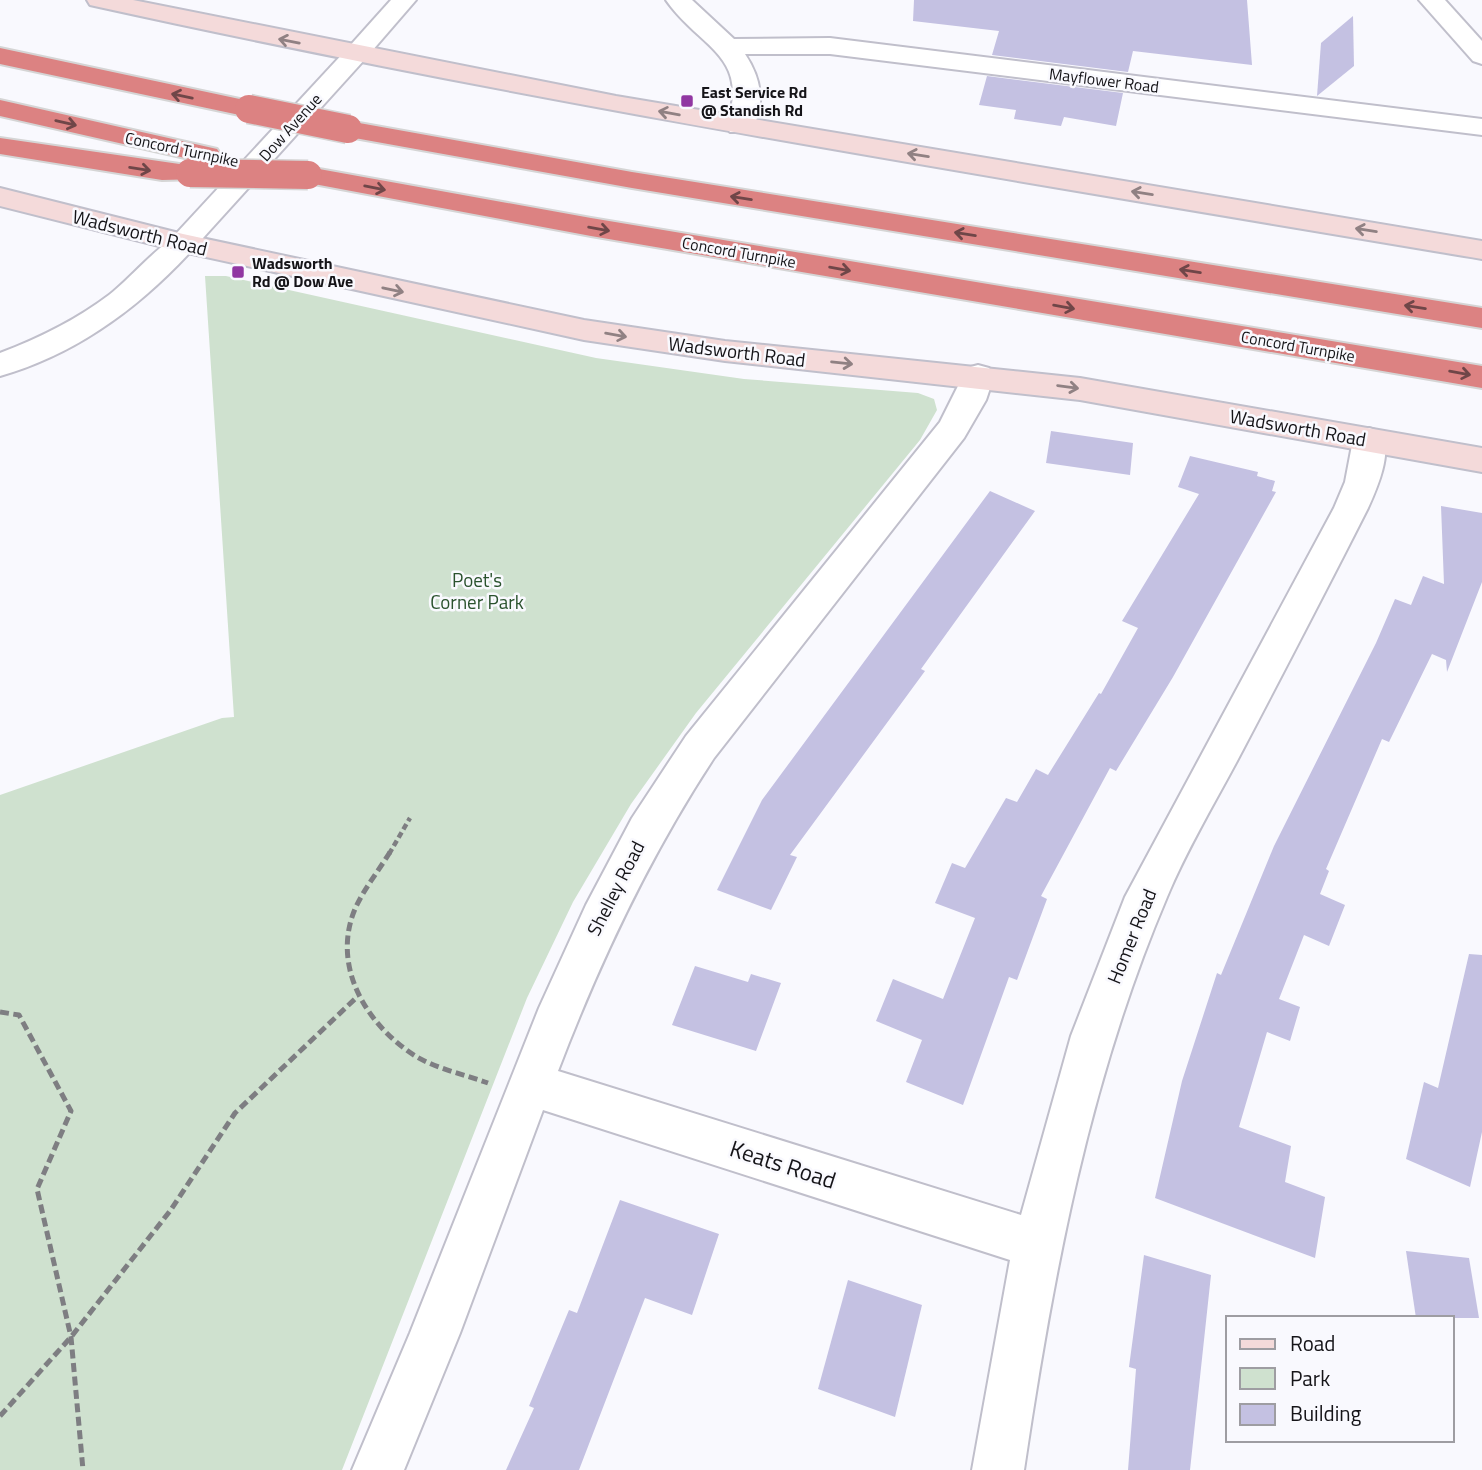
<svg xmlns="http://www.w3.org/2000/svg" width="1482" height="1470" font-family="'Titillium Web',sans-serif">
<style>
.green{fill:#cfe1cf}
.building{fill:#c4c1e2}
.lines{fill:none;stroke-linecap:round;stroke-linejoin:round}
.minor-casing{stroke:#c0bfcb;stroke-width:4}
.tertiary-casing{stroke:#c0bfcb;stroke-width:4}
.secondary-casing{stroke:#c0bfcb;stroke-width:4}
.motorway-casing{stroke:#d5d5d5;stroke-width:4}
.path-far1{stroke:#7e7e82;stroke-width:4.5;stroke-dasharray:6 3.5;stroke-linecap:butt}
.path{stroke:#7e7e82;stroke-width:5;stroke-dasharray:9 4.5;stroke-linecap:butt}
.minor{fill:#fff;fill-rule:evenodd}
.tertiary{fill:#fff;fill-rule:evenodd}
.secondary{fill:#f4dada;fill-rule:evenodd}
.motorway{fill:#dc8282;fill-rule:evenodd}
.motorway-bridge-casing{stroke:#d5d5d5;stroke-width:31;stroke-linecap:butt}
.motorway-bridge{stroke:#dc8282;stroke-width:28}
.oneway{stroke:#908183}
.oneway2{stroke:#6f4648}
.poi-dot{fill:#9137a2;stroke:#f9f9fe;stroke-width:2.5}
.labels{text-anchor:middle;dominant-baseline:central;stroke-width:5;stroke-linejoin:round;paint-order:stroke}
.far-street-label{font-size:16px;fill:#151418;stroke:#f9f9fe}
.far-poi-label{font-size:16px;font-weight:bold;fill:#151418;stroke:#f9f9fe;text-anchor:start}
.street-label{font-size:19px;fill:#151418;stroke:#f9f9fe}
.park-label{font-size:19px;fill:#2a522d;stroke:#f9f9fe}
.near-street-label{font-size:23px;fill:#151418;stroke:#f9f9fe}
</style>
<rect width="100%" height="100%" fill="#f9f9fe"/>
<polygon class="green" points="205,276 226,276 596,358 744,379 918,393 934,399 937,410 920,440 696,713 631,804 573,902 527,998 342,1470 0,1470 0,795 222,718 234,717"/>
<g class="building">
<polygon points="914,0 1247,0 1252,65 1133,51 1128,72 992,55 999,31 913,21"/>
<polygon points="1353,16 1354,66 1317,96 1321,43"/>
<polygon points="987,76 1123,93 1116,126 1064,117 1061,126 1014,119 1016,110 979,105"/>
<polygon points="1051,431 1133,443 1130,475 1046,463"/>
<polygon points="1190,456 1258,472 1257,476 1275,481 1272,491 1276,492 1173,677 1116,771 1110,768 1041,896 1047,899 1017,980 1009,977 963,1105 906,1082 922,1040 876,1021 893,979 943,999 975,918 935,903 952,863 965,868 1006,798 1017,802 1036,769 1048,775 1099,693 1101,694 1138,628 1122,621 1199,494 1178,487"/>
<polygon points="990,491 1035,511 921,669 925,671 790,855 797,857 771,910 717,890 762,800"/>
<polygon points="1441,506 1482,513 1482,582 1447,672 1446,660 1432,654 1389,742 1382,739 1326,869 1329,871 1320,894 1345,905 1329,946 1304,935 1279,999 1300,1007 1290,1041 1267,1032 1239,1127 1291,1146 1285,1182 1325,1197 1315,1258 1155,1198 1182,1081 1217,973 1221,975 1274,846 1376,643 1395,599 1411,605 1423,576 1444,584"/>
<polygon points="1469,954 1482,955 1482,1132 1470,1187 1406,1159 1424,1082 1438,1088"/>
<polygon points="695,966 748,982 751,974 781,983 756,1051 672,1025"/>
<polygon points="620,1200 719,1234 692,1315 645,1298 579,1470 506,1470 534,1408 529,1406 569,1310 577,1313"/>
<polygon points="1406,1251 1469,1258 1479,1318 1416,1318"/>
<polygon points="1144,1255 1211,1275 1190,1470 1128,1470 1136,1369 1129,1367"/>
<polygon points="848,1280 922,1305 895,1417 818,1389"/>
</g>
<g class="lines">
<g class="minor-casing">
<g id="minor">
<polygon points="391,0 416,0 365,59 347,59 343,54 347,49"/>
<path d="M666 0H692L734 39 830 38 1482 119V135L830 54H745C761 78 767 106 750 132H730L726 126C752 55 699 48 666 0Z"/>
<polygon points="1419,0 1445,0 1482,41 1482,64 1473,61"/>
<path d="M183 234 193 237 198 243 193 249C140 307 77 354 0 376V353C39 338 76 320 109 295 129 280 163 239 183 234Z"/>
<path d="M978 365 989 368 994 376 986 400 964 438 714 758C649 857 600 961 558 1071L1021 1215 1071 1036 1125 897 1334 508 1345 482 1353 440 1357 432 1369 428 1381 432C1393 452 1377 488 1368 508 1325 593 1281 677 1237 761 1213 806 1186 851 1167 897 1089 1080 1053 1275 1024 1470H972L1010 1260 543 1110 460 1333 404 1470H352L410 1333 539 1008 586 905 632 818 686 736 940 422 967 368Z"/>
</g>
</g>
<g class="tertiary-casing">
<polygon id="tertiary" points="356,46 365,49 369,54 365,59 193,249 183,252 173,249 168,243 173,237 347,49"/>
</g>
<g class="secondary-casing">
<g id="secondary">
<path d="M87 0H133L616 96 1482 241V259C1020 181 557 108 99 7L90 5Z"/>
<polygon points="0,188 183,234 584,320 725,341 1080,378 1482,448 1482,472 1080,400 725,361 584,340 183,252 0,206"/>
</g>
</g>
<g class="motorway-casing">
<g id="motorway">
<polygon points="0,48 249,101 258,103 262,109 258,115 249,117 0,64"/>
<polygon points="0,100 217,149 221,155 217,161 207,163 0,116"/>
<polygon points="348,121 632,172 1482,308 1482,328 632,188 338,135 334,129 338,123"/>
<polygon points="0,138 200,167 204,173 200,179 162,180 0,154"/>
<polygon points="308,167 591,218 1482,366 1482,388 591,236 298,181 294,175 298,169"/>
</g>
</g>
<polyline class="path-far1" points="389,854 410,818"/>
<g class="path">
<path d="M390 852C378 872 359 895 352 917 334 973 370 1028 417 1057 438 1069 466 1075 488 1083"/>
<polyline points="0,1012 19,1015 71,1111 37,1189 71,1337 83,1470"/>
<polyline points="0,1416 71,1337 170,1211 235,1113 357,997"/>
</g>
<use href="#minor" class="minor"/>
<use href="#tertiary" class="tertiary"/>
<use href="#secondary" class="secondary"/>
<use href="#motorway" class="motorway"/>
<g class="motorway-bridge-casing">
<g id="motorway-bridge">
<polyline points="249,109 348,129"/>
<polyline points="190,173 308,175"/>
</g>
</g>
<use href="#motorway-bridge" class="motorway-bridge"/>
</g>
<defs><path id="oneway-shaft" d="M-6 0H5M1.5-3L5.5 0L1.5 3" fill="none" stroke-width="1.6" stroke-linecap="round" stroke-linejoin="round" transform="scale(1.75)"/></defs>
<g class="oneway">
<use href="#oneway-shaft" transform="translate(289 41) rotate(-169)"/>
<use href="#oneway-shaft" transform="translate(669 113) rotate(-170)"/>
<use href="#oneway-shaft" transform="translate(918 155) rotate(-171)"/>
<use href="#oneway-shaft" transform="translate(1142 193) rotate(-171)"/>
<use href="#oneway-shaft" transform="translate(1366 230) rotate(-171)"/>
<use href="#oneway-shaft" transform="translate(393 290) rotate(12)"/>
<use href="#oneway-shaft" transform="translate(616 335) rotate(10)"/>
<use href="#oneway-shaft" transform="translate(842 363) rotate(6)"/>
<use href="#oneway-shaft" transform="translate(1068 387) rotate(8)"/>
</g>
<g class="oneway2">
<use href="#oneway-shaft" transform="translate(182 96) rotate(-168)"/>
<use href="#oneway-shaft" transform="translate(66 123) rotate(13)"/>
<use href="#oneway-shaft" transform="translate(140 169) rotate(9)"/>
<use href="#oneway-shaft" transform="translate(375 188) rotate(11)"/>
<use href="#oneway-shaft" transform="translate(741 198) rotate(-171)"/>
<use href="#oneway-shaft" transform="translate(599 229) rotate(10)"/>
<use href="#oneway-shaft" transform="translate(965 234) rotate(-171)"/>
<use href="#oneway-shaft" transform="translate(840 269) rotate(10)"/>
<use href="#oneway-shaft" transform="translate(1190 271) rotate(-171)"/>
<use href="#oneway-shaft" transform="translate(1064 307) rotate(10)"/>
<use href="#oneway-shaft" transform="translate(1415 307) rotate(-171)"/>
<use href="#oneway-shaft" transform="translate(1460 373) rotate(10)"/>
</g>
<g class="poi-dot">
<rect x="680" y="94" width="14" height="14" rx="3.5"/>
<rect x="231" y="265" width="14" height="14" rx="3.5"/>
</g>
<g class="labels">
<g class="far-street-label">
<text transform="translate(1104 80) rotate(7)">Mayflower Road</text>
<text transform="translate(290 127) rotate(-48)">Dow Avenue</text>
<text transform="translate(182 149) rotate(12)">Concord Turnpike</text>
<text transform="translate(739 252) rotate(10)">Concord Turnpike</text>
<text transform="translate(1298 346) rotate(10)">Concord Turnpike</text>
</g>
<g class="far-poi-label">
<text x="701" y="92">East Service Rd<tspan x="701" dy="18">@ Standish Rd</tspan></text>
<text x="252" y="263">Wadsworth<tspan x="252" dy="18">Rd @ Dow Ave</tspan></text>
</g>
<g class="street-label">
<text transform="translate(140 232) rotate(14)">Wadsworth Road</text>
<text transform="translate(737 351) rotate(7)">Wadsworth Road</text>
<text transform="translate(1298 427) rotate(10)">Wadsworth Road</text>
<text transform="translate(615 888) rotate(-63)">Shelley Road</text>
<text transform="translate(1131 936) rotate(-68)">Homer Road</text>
</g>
<g class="park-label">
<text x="477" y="579">Poet's<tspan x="477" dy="22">Corner Park</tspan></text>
</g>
<g class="near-street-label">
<text transform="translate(783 1164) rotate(18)">Keats Road</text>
</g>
</g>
<rect x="1226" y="1316" width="228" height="126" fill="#f9f9fe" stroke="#9e9da2" stroke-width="2"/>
<rect x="1240" y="1339" width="35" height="10" fill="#f4dada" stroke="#9e9da2" stroke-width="2"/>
<text x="1290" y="1351" font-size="21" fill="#151418">Road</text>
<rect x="1240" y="1368" width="35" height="21" fill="#cfe1cf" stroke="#9e9da2" stroke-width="2"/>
<text x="1290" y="1386" font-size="21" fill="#151418">Park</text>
<rect x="1240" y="1404" width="35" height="21" fill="#c4c1e2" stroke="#9e9da2" stroke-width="2"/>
<text x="1290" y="1421" font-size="21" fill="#151418">Building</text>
</svg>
